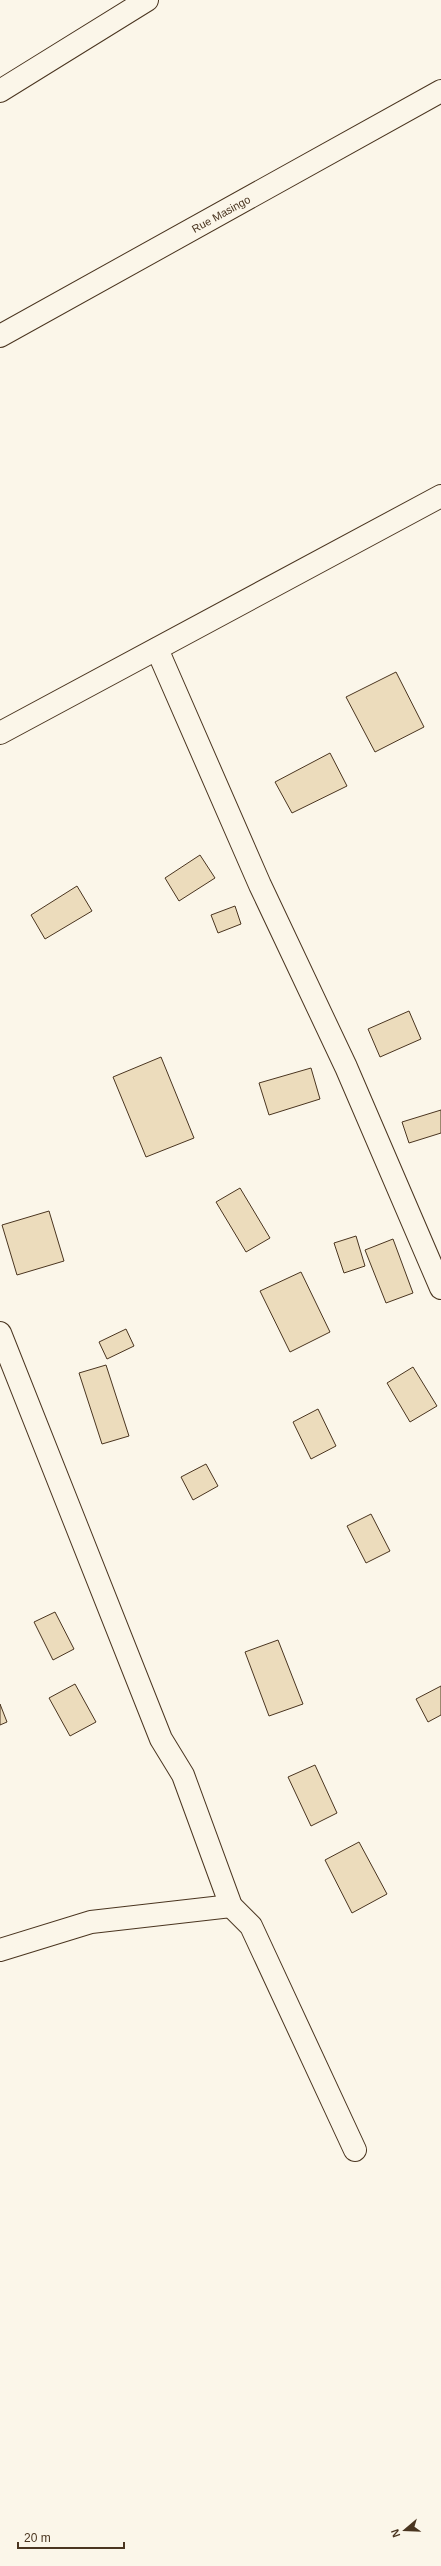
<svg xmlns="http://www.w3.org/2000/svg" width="441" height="2566" font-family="Helvetica,sans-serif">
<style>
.building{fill:#ecdcbc;stroke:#4a3520}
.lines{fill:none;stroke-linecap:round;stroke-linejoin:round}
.minor-casing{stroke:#4a3520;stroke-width:24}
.secondary-casing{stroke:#4a3520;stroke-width:24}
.minor{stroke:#fbf6e9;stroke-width:22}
.secondary{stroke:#fbf6e9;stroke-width:22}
.labels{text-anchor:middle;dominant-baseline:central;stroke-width:3;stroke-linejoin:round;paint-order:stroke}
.street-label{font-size:11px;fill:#4a3520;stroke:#fbf6e9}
</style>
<rect width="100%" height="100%" fill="#fbf6e9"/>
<g class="building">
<polygon points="396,672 424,727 375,752 346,697"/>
<polygon points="330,753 347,786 292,813 275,782"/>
<polygon points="200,855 215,878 179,901 165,878"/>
<polygon points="77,886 92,911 45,939 31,915"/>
<polygon points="235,906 241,924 218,933 211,915"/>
<polygon points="409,1011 421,1039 380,1057 368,1029"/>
<polygon points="161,1057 194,1138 146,1157 113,1077"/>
<polygon points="311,1068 320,1099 269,1115 259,1083"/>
<polygon points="441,1110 441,1133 409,1143 402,1122"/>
<polygon points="240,1188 270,1238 246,1252 216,1202"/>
<polygon points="49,1211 64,1261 17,1275 2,1225"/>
<polygon points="356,1236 365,1266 344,1273 334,1243"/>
<polygon points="393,1239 413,1293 386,1303 365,1250"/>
<polygon points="301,1272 330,1332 290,1352 260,1291"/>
<polygon points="126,1329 134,1346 107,1359 99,1342"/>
<polygon points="106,1365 129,1436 102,1444 79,1373"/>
<polygon points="413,1367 437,1406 410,1422 387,1383"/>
<polygon points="318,1409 336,1446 311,1459 293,1422"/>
<polygon points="206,1464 218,1486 193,1500 181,1477"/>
<polygon points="371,1514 390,1551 366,1563 347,1526"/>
<polygon points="55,1612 74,1649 53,1660 34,1622"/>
<polygon points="278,1640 303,1704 269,1716 245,1652"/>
<polygon points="75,1684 96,1722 70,1736 49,1698"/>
<polygon points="441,1686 441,1715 428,1722 416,1699"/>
<polygon points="0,1704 7,1722 0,1725"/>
<polygon points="315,1765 337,1813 311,1826 288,1777"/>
<polygon points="359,1842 387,1894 352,1913 325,1860"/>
</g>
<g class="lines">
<g class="minor-casing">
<g id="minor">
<polyline points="0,91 147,0"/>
<polyline points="0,336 441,91"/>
<polyline points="157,649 260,885 346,1067 441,1288"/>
<polyline points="0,1333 161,1739 183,1775 231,1906 251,1926 355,2150"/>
<polyline points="0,1950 91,1922 231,1906"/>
</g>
</g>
<g class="secondary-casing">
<polyline id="secondary" points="0,733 441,496"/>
</g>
<use href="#minor" class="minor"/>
<use href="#secondary" class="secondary"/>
</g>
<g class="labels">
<g class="street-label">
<text transform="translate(221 214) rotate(-29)">Rue Masingo</text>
</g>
</g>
<g transform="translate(405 2530) rotate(251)" stroke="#fbf6e9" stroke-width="3" paint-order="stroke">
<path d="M0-3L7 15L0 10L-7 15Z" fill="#4a3520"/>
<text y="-6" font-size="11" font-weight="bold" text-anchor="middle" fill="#4a3520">N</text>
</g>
<path d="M18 2542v6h106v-6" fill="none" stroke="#4a3520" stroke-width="2"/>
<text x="24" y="2542" font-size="12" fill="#4a3520" stroke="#fbf6e9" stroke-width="3" paint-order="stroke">20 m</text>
</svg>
